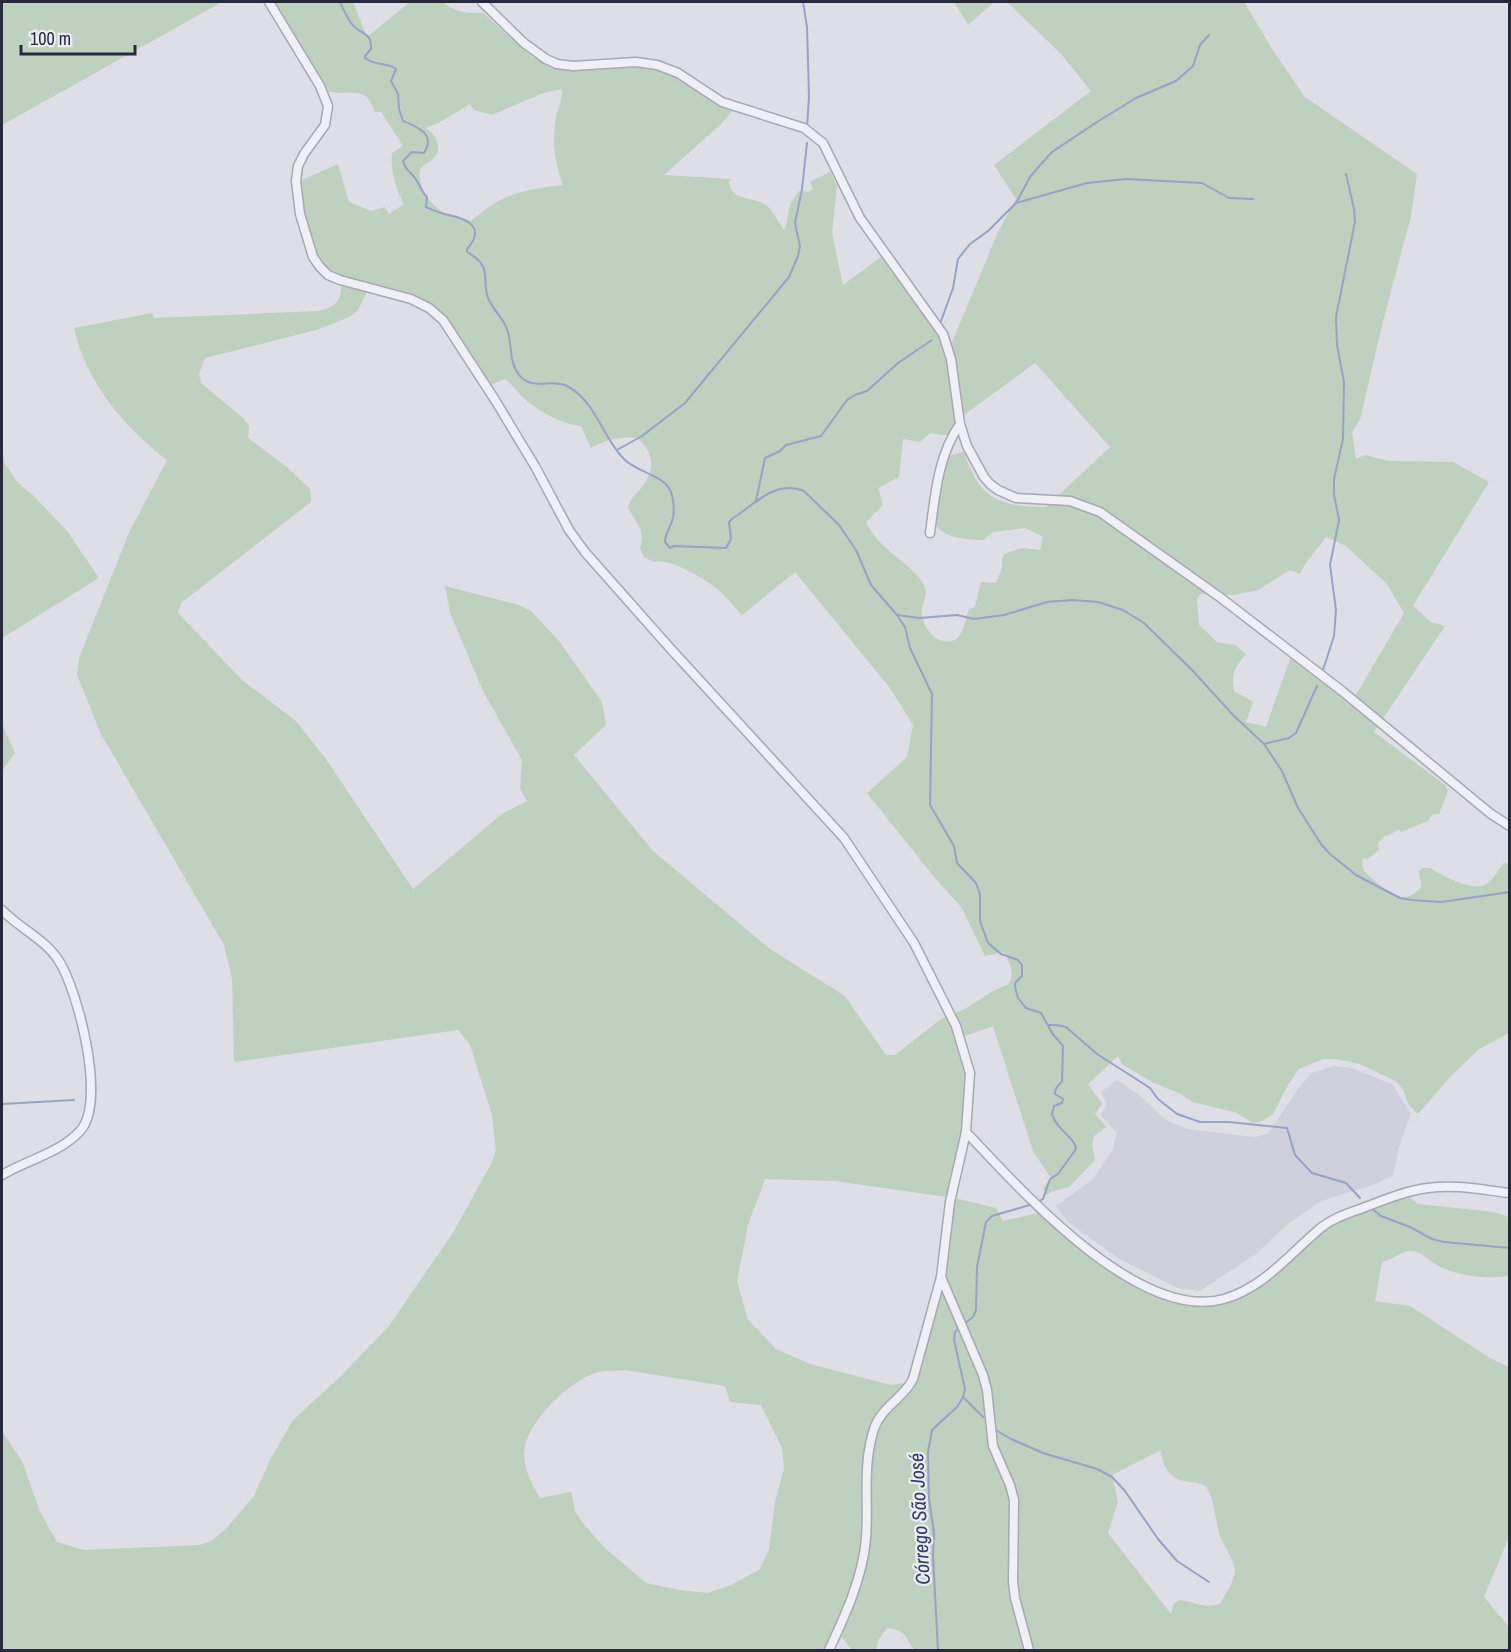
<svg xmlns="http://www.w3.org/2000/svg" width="1511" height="1652" font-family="'Archivo Narrow',sans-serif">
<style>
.built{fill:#cfd0db}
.green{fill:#bed0be;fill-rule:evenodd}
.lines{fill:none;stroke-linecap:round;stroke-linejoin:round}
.stream{stroke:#98a2c6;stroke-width:2}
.minor-casing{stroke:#a6a8b3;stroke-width:11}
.minor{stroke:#eff0f5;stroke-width:8}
.labels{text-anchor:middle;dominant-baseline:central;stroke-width:4.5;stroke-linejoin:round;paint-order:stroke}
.water-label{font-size:20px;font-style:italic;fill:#323c6f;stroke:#ecedf4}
</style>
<rect width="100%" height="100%" fill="#dddee6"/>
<polygon class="built" points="1333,1066 1351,1068 1392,1084 1411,1114 1399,1147 1393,1175 1376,1184 1321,1201 1289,1223 1256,1254 1200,1291 1177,1288 1121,1260 1069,1223 1056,1206 1093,1179 1112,1151 1117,1133 1102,1117 1101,1113 1107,1105 1101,1092 1117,1080 1143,1098 1166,1120 1187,1129 1254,1137 1268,1134 1300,1086 1312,1073"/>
<g class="green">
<polygon points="2,2 222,2 2,125"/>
<path d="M271 2H353L367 37 410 2H443C456 13 466 13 483 13L531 56 558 68 655 61 733 110 720 125 664 175 731 179 729 182C732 203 756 196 767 206 774 212 779 223 784 230 788 223 787 217 789 209 790 203 795 196 799 191L808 192 813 189 810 182C817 177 824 177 830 171L837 186 832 233 843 285 881 257 931 325 948 352 998 232 1016 199 994 165 1091 91 1061 54 1007 2H1244L1276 55 1305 97 1417 174 1411 216 1382 325 1360 420 1352 433 1356 459 1365 455 1389 461 1453 462 1489 482 1413 606 1431 622 1445 626 1374 732 1445 785 1448 791 1439 814H1433L1428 821 1401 832 1399 829 1388 836 1386 835 1378 843 1379 850 1368 859 1363 858C1360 870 1367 874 1375 881 1387 891 1400 905 1416 892 1419 890 1421 889 1421 885 1421 881 1419 875 1419 871L1423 868H1430C1442 875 1476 895 1489 882 1495 877 1499 869 1504 863L1509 864V1033L1479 1049 1450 1077 1418 1114 1408 1104 1404 1091 1397 1082 1360 1064 1336 1059H1323L1299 1069 1288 1085 1273 1114 1262 1121 1253 1123 1235 1112 1192 1102 1181 1094 1152 1082 1122 1064 1118 1056 1088 1084 1102 1104 1095 1114 1106 1127 1094 1136 1092 1145 1095 1160 1069 1187 1051 1192 1046 1195 1043 1188 1051 1178 1033 1151 993 1026 956 1039C959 1051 964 1063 966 1076 971 1114 954 1159 947 1197L835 1181 765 1179 748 1225 737 1281 748 1320 776 1349 810 1364 891 1385 917 1381 928 1337 954 1198 996 1208 1003 1221 1047 1211 1060 1229 1144 1285 1195 1301 1228 1297 1256 1281 1328 1220 1361 1203 1401 1188H1403V1192L1418 1204 1494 1212 1509 1217V1276C1487 1279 1462 1277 1441 1267 1431 1263 1420 1249 1408 1251 1399 1253 1391 1260 1382 1262L1375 1301 1410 1306 1490 1358 1509 1367V1537L1484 1597 1509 1627V1650H914C905 1636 906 1630 887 1628L879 1639 876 1650H852L840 1635 825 1650H2V1431L23 1463 40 1512 57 1542 84 1550 199 1545 211 1541 225 1530 254 1496 270 1460 293 1420 338 1379 389 1326 454 1231 491 1164 496 1151 492 1115 470 1045 458 1030 235 1062 234 1060 232 979 224 945 101 734 77 675 79 658 129 533 167 460C124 427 86 382 74 328L152 313 154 318 318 311C339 307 342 298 341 278 306 262 305 222 300 189L302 180 338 164 349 202 371 211 385 207 389 214 404 204C396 190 390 170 392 153L403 146 381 112H375C367 90 359 93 340 93 334 93 331 91 325 93ZM562 89C563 101 558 106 556 117 552 144 554 159 563 185 522 190 503 193 471 221 462 218 452 218 444 213 429 204 417 186 420 169 424 164 428 163 433 159 444 149 436 134 426 128L440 122 470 104 474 110 492 115 543 93ZM370 286 420 300 445 319 488 386 505 379C514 385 517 393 525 399 538 411 564 425 581 426L591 448C607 439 620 436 638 438 654 454 656 470 641 488 636 495 629 499 628 508 636 523 646 529 640 548L644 557 654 562C670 557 710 582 722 593 729 600 735 608 742 615L795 572 890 688 913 725 907 757 867 793 935 878 962 908 985 956 1004 952C1010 964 1015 971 1009 984L993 991 965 1009 941 1019 895 1055H886L845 996 770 949 653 851 574 755 606 725 602 702 559 641 531 611 519 605 445 586 450 613 483 691 522 760 520 789 527 801 503 813 413 889 326 759 296 721 242 680 178 613 181 603 311 502 310 489 288 468 248 438 249 426 244 419 201 383 199 374 205 358 316 330 335 323 351 316 358 310ZM1035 363 1110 447 1046 507C998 507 979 498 964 452L948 456C935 507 912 539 984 540L993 532 1025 528 1043 537 1040 550 1021 548 1004 554 1002 560V568L996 583 981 582 975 607 969 609C964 622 964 645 944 641 932 639 923 626 922 614 920 601 933 595 920 579 902 557 879 549 866 522L883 505 878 488 899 477 903 439 920 442 930 433 941 435H953L957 420ZM1326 537 1346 546 1386 583 1404 613 1350 705 1291 656 1266 727 1246 722 1253 702 1234 691C1231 674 1235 666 1246 654L1235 645 1217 642 1199 625 1197 599 1200 594 1234 595 1258 590 1290 570 1300 574C1306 560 1317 550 1326 537ZM625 1370 725 1386 730 1402 761 1405 782 1448 784 1469 775 1502 769 1550 759 1570 731 1585 708 1593 679 1590 646 1583 605 1548 582 1522 575 1511 571 1492 540 1498C531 1483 521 1463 525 1446 531 1418 571 1380 598 1372 606 1370 617 1371 625 1370ZM1161 1450C1162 1464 1169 1478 1184 1481 1192 1483 1199 1481 1206 1487 1214 1496 1216 1523 1220 1536 1224 1545 1235 1562 1235 1570 1235 1581 1225 1594 1220 1604 1204 1609 1195 1602 1180 1600L1174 1603 1171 1614 1108 1533 1118 1502 1112 1475Z"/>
<polygon points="954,2 994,2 968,25"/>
<polygon points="2,449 5,464 18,483 34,496 67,531 99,578 2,638"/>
<polygon points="2,724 15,753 2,771"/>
</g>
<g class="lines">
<g class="stream">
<path d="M340 2C342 7 348 18 351 23 359 35 372 30 371 49L365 56V58C375 66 387 62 396 69L391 81 398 94 399 109 403 121C418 127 436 134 424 153L412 152 403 161C405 170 410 171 415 178 420 185 421 191 427 197L426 207C433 210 442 214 449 215 468 219 486 228 467 249V252C494 267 481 278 488 298 493 310 503 318 507 329 513 346 508 362 520 376 534 391 551 378 567 386 597 402 602 438 625 460 637 472 663 475 670 490 674 498 675 513 672 521 670 528 665 534 665 542L670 548 674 546 726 548 731 539 729 522 732 519C754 505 775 479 804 491L839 525 856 550 871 585 897 615 905 627 910 648 932 694 930 805 954 846 957 863 976 883 980 894V921L988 943 1001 954 1018 960 1022 965V976L1015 983V987L1018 998 1026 1008 1041 1013 1052 1033 1063 1046 1062 1081C1059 1086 1054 1087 1055 1094L1063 1099 1062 1103 1054 1106 1052 1114C1056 1130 1075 1137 1076 1149L1058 1174 1050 1179 1043 1199 1038 1202"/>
<polyline points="803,2 807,27 809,97 807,127"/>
<polyline points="1016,203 1087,183 1126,179 1202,183 1229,198 1253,199"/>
<polyline points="940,324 953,288 958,259 970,244 988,231 1016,203 1030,177 1042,163 1052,152 1097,122 1136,98 1176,81 1193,66 1200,45 1209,35"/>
<polyline points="617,450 642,436 685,403 789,277 798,256 800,246 795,223 802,189 807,143"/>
<polyline points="756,501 765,458 780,451 786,445 821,436 847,400 855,395 867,391 898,363 932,340"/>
<polyline points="897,615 919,618 957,615 974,619 1004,615 1047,602 1072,600 1098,602 1123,610 1144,623 1193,671 1233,715 1264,744 1282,771 1298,808 1321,844 1330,854 1356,875 1400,898 1412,900 1441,902 1510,892"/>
<polyline points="1322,673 1334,636 1336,610 1330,565 1339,520 1334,495 1334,479 1343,439 1344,382 1337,345 1336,317 1355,222 1354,209 1346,174"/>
<polyline points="1264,744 1289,738 1296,733 1317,686"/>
<polyline points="1048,1025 1057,1025 1066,1027 1097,1054 1150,1088 1158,1099 1177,1114 1200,1122 1229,1122 1287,1128 1295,1155 1312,1173 1346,1183 1360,1198"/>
<polyline points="2,1104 74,1100"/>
<polyline points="1371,1208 1381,1216 1410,1227 1432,1239 1444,1242 1510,1248"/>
<polyline points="964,1324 973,1317 976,1310 977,1267 986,1222 992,1216 1033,1204"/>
<polyline points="963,1397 983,1417"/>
<polyline points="994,1429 1011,1439 1043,1453 1097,1469 1112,1477 1125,1491 1158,1539 1177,1561 1209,1582"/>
<polyline points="938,1650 933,1556 934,1533 929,1499 928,1452 932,1430 957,1407 963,1397 965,1389 954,1340 955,1332 959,1327"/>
</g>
<g class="minor-casing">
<g id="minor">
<path d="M269 2 320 86 328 106 325 125 304 154 298 166 296 181 300 214 313 257 320 267 328 275 340 280 411 299 429 308 443 320 495 400 536 468 569 530 585 552 669 647 844 838 914 943 956 1026 970 1073 966 1132 950 1202 941 1277 913 1379C904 1398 881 1407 874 1429 862 1466 869 1501 866 1538 863 1577 845 1616 829 1650"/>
<polyline points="482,2 524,43 546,59 557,64 573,66 636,62 657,65 678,73 722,102 804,128 823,143 860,218 943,334 951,359 960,424 967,446 984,477 990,484 998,490 1016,498 1070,501 1100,512 1221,598 1342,691 1491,814 1510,826"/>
<path d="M930 533C935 496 938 455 960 424"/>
<path d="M2 910C19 928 45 939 59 961 78 991 107 1102 80 1131 60 1153 27 1160 2 1175"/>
<path d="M966 1132C1019 1188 1138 1323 1224 1299 1262 1288 1286 1258 1315 1233 1328 1220 1345 1214 1363 1208 1384 1200 1405 1191 1428 1188 1455 1184 1483 1190 1510 1193"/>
<polyline points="941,1277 983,1375 987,1390 993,1446 1010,1485 1014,1500 1013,1582 1015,1598 1029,1650"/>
</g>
</g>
<use href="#minor" class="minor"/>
</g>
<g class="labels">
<g class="water-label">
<text transform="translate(919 1519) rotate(-93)">Córrego São José</text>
</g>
</g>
<rect width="1511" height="1652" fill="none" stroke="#27293c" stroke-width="6"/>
<path d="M21 45v9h114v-9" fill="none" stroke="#27293c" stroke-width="3"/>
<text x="30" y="45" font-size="18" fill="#27293c" stroke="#ecedf4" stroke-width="4.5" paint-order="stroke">100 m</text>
</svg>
